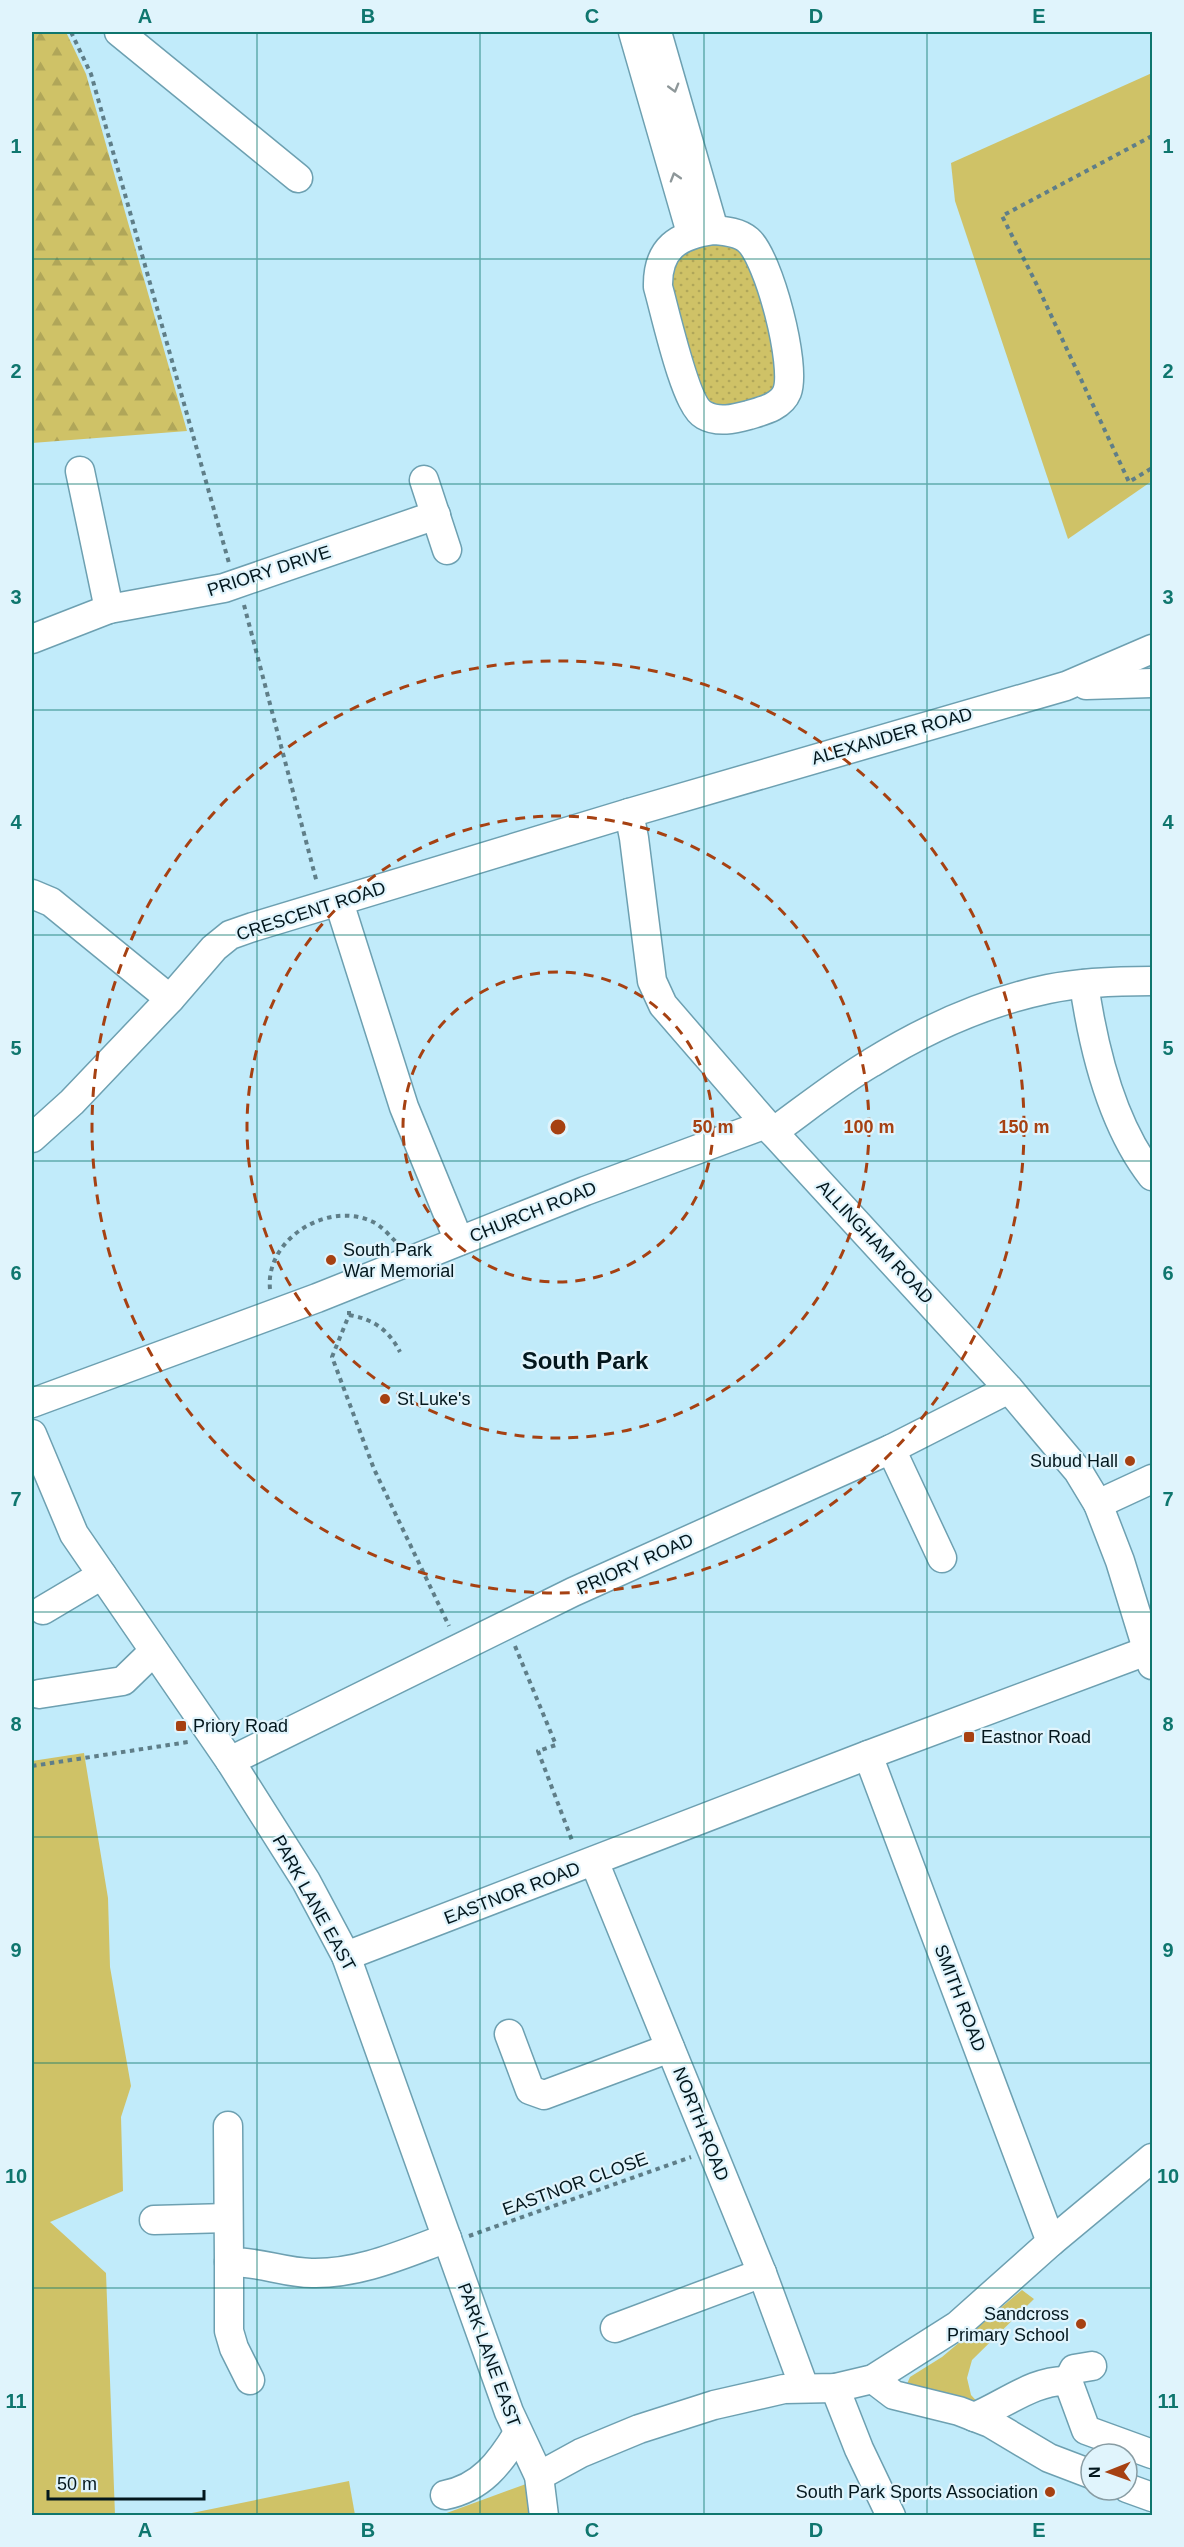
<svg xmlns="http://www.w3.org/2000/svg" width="1184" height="2547" font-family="Arial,sans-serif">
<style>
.green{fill:#cfc267}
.forest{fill:url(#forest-firs)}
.park{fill:url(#park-dots)}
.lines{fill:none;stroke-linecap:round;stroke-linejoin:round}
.minor-casing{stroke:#6da0b1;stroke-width:31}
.path{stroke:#5f7e88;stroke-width:4;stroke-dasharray:4.5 4.5;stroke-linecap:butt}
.minor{stroke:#fff;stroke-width:28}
.oneway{stroke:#8e9799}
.grid{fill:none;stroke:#0f766e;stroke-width:1.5;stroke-opacity:0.55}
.ring{fill:none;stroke:#a64112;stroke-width:3;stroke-dasharray:10 8}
.poi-dot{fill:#a64112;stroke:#e0f4fc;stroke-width:2}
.labels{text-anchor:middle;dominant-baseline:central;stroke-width:4.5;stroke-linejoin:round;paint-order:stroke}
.street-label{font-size:18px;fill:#03171d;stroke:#e0f4fc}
.poi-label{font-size:18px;fill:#03171d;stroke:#e0f4fc;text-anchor:start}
.district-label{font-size:24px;font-weight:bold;fill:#03171d;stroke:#e0f4fc}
.centre{fill:#a64112;stroke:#e0f4fc;stroke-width:3}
.ring-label{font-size:18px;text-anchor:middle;font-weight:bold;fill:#a64112;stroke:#e0f4fc;stroke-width:4.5;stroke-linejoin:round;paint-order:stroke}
.neatline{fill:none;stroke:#0f766e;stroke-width:2}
.grid-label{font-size:20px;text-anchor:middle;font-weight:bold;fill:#0f766e}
</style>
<defs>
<pattern id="forest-firs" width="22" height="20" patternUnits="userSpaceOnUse" patternTransform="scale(1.5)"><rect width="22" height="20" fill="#cfc267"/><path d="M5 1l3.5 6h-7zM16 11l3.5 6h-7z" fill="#b0a659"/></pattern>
<pattern id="park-dots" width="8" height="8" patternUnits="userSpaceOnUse" patternTransform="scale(1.5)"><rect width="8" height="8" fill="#cfc267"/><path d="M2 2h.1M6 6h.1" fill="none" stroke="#b0a659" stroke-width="1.8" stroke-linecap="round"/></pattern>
</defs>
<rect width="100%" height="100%" fill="#c1ebfa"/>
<g class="green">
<polygon points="1152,73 1152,481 1068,539 955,201 951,163"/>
<polygon points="84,1753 108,1898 110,1967 131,2086 121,2117 123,2191 50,2222 106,2273 115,2515 32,2515 32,1761"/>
<polygon points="1022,2290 1034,2299 972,2360 967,2378 971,2395 983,2408 907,2384 910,2377 942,2357"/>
<polygon points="349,2481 355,2515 182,2515"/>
<polygon points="526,2484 531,2516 391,2516 444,2514"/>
</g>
<polygon class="forest" points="32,32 66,32 86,74 187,431 32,443"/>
<polygon class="park" points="705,239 744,249 771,315 777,384 769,396 728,412 702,399 668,276 670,265"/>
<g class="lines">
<g class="minor-casing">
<g id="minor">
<polyline points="119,32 298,178"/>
<polyline points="633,32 691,233"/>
<polyline points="657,32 714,230"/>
<path d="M714 230C725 231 739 232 748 240 769 258 797 366 787 392 781 407 762 411 749 415 734 419 718 423 704 415 685 405 665 311 658 287 657 248 678 235 714 230Z"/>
<polyline points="80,471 109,609"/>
<polyline points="424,480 447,550"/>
<polyline points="32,639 109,609 224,588 436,515"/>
<polyline points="1086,685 1152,683"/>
<polyline points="629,813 634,838 652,981 663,1005 773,1132 1009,1389 1078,1471 1098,1504 1120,1561 1152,1665"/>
<polyline points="32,894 51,902 170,999"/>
<polyline points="339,902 404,1107 459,1241"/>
<path d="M1084 984C1093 1046 1112 1125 1152 1176"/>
<path d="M773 1132C805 1109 837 1083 871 1063 924 1030 986 1002 1048 989 1082 982 1117 981 1152 981"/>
<polyline points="32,1138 72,1102 170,999 214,948 230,935 253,927 629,813 1066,686 1152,649"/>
<polyline points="32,1403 317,1298 585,1191 766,1124"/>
<polyline points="32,1434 74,1534 230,1761 306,1881 346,1956 509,2412 539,2476 544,2516"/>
<polyline points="891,1449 942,1558"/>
<polyline points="1098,1504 1152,1479"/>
<polyline points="43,1610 102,1575"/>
<polyline points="39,1694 123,1681 154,1651"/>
<polyline points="868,1755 1051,2242"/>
<polyline points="230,1761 573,1592 891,1449 1009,1389"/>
<polyline points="594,1861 762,2273 804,2387"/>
<polyline points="346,1956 868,1755 1152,1649"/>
<polyline points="509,2034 530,2090 544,2095 670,2048"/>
<path d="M228 2126 229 2262C258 2261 284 2273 312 2273 360 2274 403 2254 447 2238"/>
<polyline points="154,2220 228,2218"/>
<polyline points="229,2262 229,2331 234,2348 250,2380"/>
<polyline points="615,2328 762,2273"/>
<polyline points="873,2379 894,2395 959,2411 990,2423 1049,2458 1091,2474"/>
<polyline points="1068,2381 1074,2369 1092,2366"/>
<polyline points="835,2388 859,2449 891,2516"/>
<path d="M974 2417C1004 2405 1035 2379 1068 2381L1086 2430 1152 2454"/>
<polyline points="539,2476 581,2453 639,2429 714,2405 784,2389 835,2388 873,2379 958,2325 1051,2242 1152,2158"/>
<polyline points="1127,2488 1152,2497"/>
<path d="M445 2495C481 2488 500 2463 518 2433"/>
</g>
</g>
<g class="path">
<polyline points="71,32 91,74 229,563"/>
<polyline points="1152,136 1002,216 1035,281 1129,482 1152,468"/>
<polyline points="244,605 317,883"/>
<path d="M270 1289C265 1240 326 1201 371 1221 381 1225 389 1235 396 1242"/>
<polyline points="349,1311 349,1315 332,1357 374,1469 449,1626"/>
<path d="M349 1315C373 1319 389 1330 400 1352"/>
<polyline points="515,1646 556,1745 538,1751 573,1843"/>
<polyline points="32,1766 188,1742"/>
<polyline points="469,2236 691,2157"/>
</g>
<use href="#minor" class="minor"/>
</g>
<defs><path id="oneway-chevron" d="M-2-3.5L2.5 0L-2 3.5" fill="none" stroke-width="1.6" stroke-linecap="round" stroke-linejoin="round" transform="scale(1.5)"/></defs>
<g class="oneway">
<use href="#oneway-chevron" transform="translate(674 88) rotate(74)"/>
<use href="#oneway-chevron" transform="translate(675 177) rotate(-107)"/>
</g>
<path class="grid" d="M257 32V2516M480 32V2516M704 32V2516M927 32V2516M32 259H1152M32 484H1152M32 710H1152M32 935H1152M32 1161H1152M32 1386H1152M32 1612H1152M32 1837H1152M32 2063H1152M32 2288H1152"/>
<g class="ring">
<circle cx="558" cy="1127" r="155"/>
<circle cx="558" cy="1127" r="311"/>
<circle cx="558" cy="1127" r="466"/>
</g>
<g class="poi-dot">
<circle cx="331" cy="1260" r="6"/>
<circle cx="385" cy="1399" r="6"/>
<circle cx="1130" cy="1461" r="6"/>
<rect x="175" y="1720" width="12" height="12" rx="3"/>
<rect x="963" y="1731" width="12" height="12" rx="3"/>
<circle cx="1081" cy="2324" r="6"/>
<circle cx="1050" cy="2492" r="6"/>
</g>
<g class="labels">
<g class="street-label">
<text transform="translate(269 571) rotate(-18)">PRIORY DRIVE</text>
<text transform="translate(892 736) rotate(-16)">ALEXANDER ROAD</text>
<text transform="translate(311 911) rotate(-18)">CRESCENT ROAD</text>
<text transform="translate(533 1212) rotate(-22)">CHURCH ROAD</text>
<text transform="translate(875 1242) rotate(47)">ALLINGHAM ROAD</text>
<text transform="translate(635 1564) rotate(-24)">PRIORY ROAD</text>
<text transform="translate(512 1893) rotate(-21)">EASTNOR ROAD</text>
<text transform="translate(314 1903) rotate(61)">PARK LANE EAST</text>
<text transform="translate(960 1998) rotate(69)">SMITH ROAD</text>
<text transform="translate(701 2124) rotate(68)">NORTH ROAD</text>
<text transform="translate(575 2184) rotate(-20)">EASTNOR CLOSE</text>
<text transform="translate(489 2355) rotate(70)">PARK LANE EAST</text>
</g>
<g class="poi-label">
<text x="343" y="1250">South Park<tspan x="343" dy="21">War Memorial</tspan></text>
<text x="397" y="1399">St Luke's</text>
<text x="1118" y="1461" text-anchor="end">Subud Hall</text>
<text x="193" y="1726">Priory Road</text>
<text x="981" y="1737">Eastnor Road</text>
<text x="1069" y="2314" text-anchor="end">Sandcross<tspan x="1069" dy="21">Primary School</tspan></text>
<text x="1038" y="2492" text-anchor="end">South Park Sports Association</text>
</g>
<g class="district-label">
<text x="585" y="1360">South Park</text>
</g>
</g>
<circle cx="558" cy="1127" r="9" class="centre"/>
<g class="ring-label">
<text x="713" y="1133">50 m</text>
<text x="869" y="1133">100 m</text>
<text x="1024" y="1133">150 m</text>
</g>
<rect width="1184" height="2547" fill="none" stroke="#e0f4fc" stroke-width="66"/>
<g transform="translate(1109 2472) rotate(269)"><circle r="28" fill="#e0f4fc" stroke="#889ca3" stroke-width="1.5"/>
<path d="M0-4.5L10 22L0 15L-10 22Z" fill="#a64112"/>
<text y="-9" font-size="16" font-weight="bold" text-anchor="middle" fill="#03171d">N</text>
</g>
<path d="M48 2490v9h156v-9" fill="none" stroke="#03171d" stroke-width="3"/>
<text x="57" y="2490" font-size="18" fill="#03171d" stroke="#e0f4fc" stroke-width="4.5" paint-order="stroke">50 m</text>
<rect x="33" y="33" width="1118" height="2481" class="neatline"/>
<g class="grid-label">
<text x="145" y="23">A</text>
<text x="368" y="23">B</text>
<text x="592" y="23">C</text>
<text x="816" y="23">D</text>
<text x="1039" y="23">E</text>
<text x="16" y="153">1</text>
<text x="1168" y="153">1</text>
<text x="16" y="378">2</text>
<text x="1168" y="378">2</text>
<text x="16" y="604">3</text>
<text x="1168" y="604">3</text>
<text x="16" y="829">4</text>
<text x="1168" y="829">4</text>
<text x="16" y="1055">5</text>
<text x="1168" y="1055">5</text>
<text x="16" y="1280">6</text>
<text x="1168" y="1280">6</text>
<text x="16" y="1506">7</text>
<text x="1168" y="1506">7</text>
<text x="16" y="1731">8</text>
<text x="1168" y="1731">8</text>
<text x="16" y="1957">9</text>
<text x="1168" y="1957">9</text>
<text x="16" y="2183">10</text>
<text x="1168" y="2183">10</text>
<text x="16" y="2408">11</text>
<text x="1168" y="2408">11</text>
<text x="145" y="2537">A</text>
<text x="368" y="2537">B</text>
<text x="592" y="2537">C</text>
<text x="816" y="2537">D</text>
<text x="1039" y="2537">E</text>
</g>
</svg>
